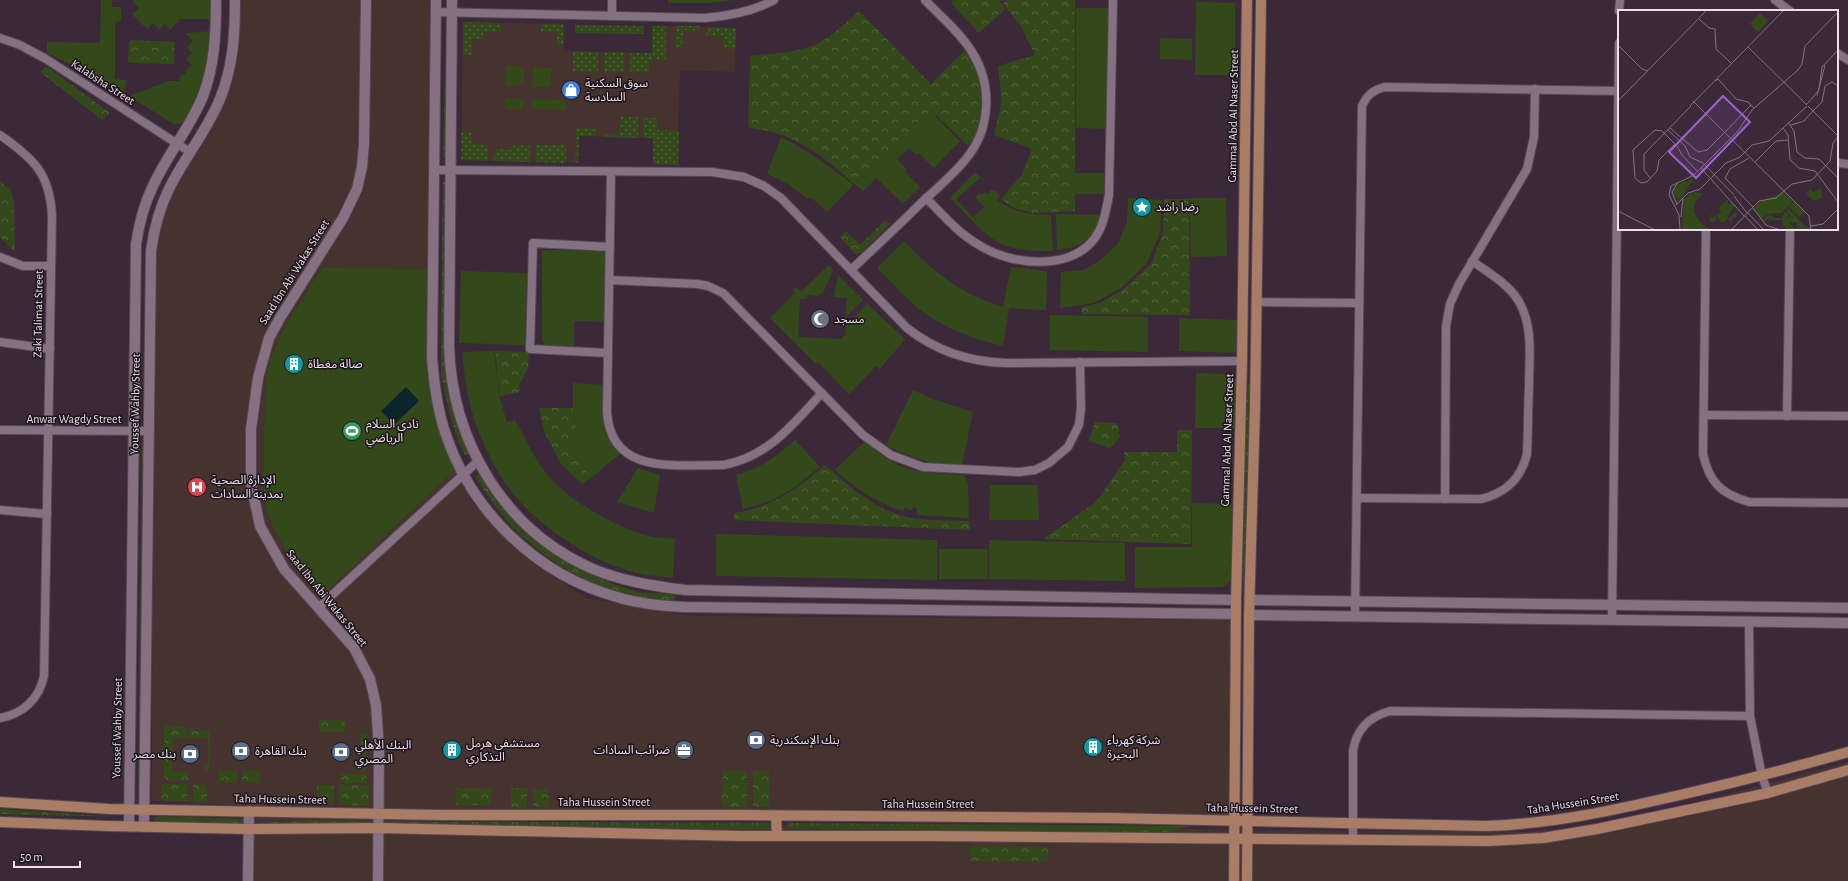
<svg xmlns="http://www.w3.org/2000/svg" width="1848" height="881" font-family="'Alegreya Sans','Noto Sans Arabic',sans-serif">
<style>
.commercial{fill:#46322f}
.grass{fill:url(#grass-dots)}
.forest{fill:url(#forest-crowns)}
.garden{fill:#34491a}
.water{fill:#0c252d}
.lines{fill:none;stroke-linecap:round;stroke-linejoin:round}
.minor-casing{stroke:#564754;stroke-width:10}
.tertiary-casing{stroke:#564754;stroke-width:12}
.secondary-casing{stroke:#564754;stroke-width:12}
.minor{stroke:#857182;stroke-width:8}
.tertiary{stroke:#857182;stroke-width:10}
.secondary{stroke:#a97c66;stroke-width:10}
.labels{text-anchor:middle;dominant-baseline:central;stroke-width:3;stroke-linejoin:round;paint-order:stroke}
.street-label{font-size:12px;fill:#ebdfe9;stroke:#1d151c}
.poi-label{font-size:12px;fill:#ebdfe9;stroke:#1d151c;text-anchor:start}
.inset-road{fill:none;stroke:#81727f;stroke-width:1}
.view{fill:#9d62cc;fill-opacity:0.15;stroke:#9d62cc;stroke-width:2}
.inset-edge{fill:none;stroke:#ebdfe9;stroke-width:2}
</style>
<defs>
<pattern id="grass-dots" width="8" height="8" patternUnits="userSpaceOnUse"><rect width="8" height="8" fill="#34491a"/><path d="M2 2h.1M6 6h.1" fill="none" stroke="#52633b" stroke-width="1.8" stroke-linecap="round"/></pattern>
<pattern id="forest-crowns" width="20" height="18" patternUnits="userSpaceOnUse"><rect width="20" height="18" fill="#34491a"/><path d="M2 6a3 3 0 1 1 6 0M12 15a3 3 0 1 1 6 0" fill="none" stroke="#52633b"/></pattern>
</defs>
<rect width="100%" height="100%" fill="#3b2939"/>
<g class="commercial">
<polygon points="237,0 435,0 433,393 479,504 518,552 586,598 690,616 1239,620 1237,824 379,812 152,801 153,261 157,239 172,193 204,142 215,117"/>
<polygon points="463,22 564,24 564,51 652,53 652,60 666,60 666,26 736,28 735,72 680,70 678,139 579,136 578,163 461,160"/>
<polygon points="1848,762 1848,881 251,881 251,817 767,825 1523,832 1575,827 1693,803"/>
</g>
<g class="grass">
<polygon points="463,22 501,23 501,32 484,32 484,39 472,39 472,55 463,55"/>
<polygon points="541,24 564,24 564,45 557,45 557,32 541,32"/>
<polygon points="575,25 644,26 644,34 575,33"/>
<polygon points="652,26 666,26 666,60 649,60 649,72 630,72 630,53 652,53"/>
<polygon points="676,26 700,26 700,31 683,30 682,49 675,48"/>
<polygon points="707,27 736,28 735,49 723,48 723,36 706,36"/>
<polygon points="573,51 598,52 598,72 573,71"/>
<rect x="604" y="52" width="20" height="20"/>
<polygon points="620,117 638,117 638,138 603,137 603,134 619,135"/>
<polygon points="643,118 657,118 657,130 679,131 678,165 653,164 653,138 643,138"/>
<polygon points="576,128 597,129 596,136 579,136 578,163 575,163"/>
<polygon points="461,132 472,132 472,144 488,145 488,161 461,160"/>
<polygon points="530,145 530,162 494,161 495,149 511,150 511,146"/>
<polygon points="536,145 566,145 566,163 536,162"/>
</g>
<g class="forest">
<polygon points="953,0 1003,0 1000,2 1005,9 979,33 951,3"/>
<polygon points="1008,0 1075,0 1075,211 1033,213 1014,208 1001,199 1021,176 1032,149 994,135 1002,100 998,66 1035,55 1022,28 1003,3"/>
<path d="M859 11 931 84 966 49C987 78 991 117 968 146L931 110 854 184C833 164 811 147 785 136 774 132 760 130 748 127L750 56C768 54 801 52 817 44 833 35 846 23 859 11Z"/>
<polygon points="446,28 451,28 447,158 443,158"/>
<polygon points="131,40 174,42 175,43 174,62 173,64 130,63 128,61 129,42"/>
<polygon points="46,66 110,113 102,120 40,72"/>
<polygon points="0,181 11,190 14,204 15,252 0,237"/>
<polygon points="443,182 447,183 445,371 458,430 469,453 465,456 456,435 449,411 441,374"/>
<polygon points="1164,199 1189,199 1190,315 1082,314 1082,307 1100,303 1124,289 1151,264 1163,233"/>
<polygon points="885,220 890,224 861,253 855,254 840,237 846,231 860,245"/>
<polygon points="495,351 529,352 528,368 519,385 520,392 500,396"/>
<polygon points="1252,384 1250,591 1243,591 1245,385"/>
<polygon points="539,408 573,408 578,442 570,445 591,478 582,484 561,464 544,431"/>
<polygon points="1095,422 1117,423 1120,437 1110,448 1089,441"/>
<polygon points="1177,430 1192,430 1191,544 1043,539 1096,502 1125,460 1124,452 1177,452"/>
<polygon points="142,445 149,453 141,796 138,791"/>
<path d="M825 465C852 489 880 514 917 519 934 521 952 520 970 521V530L734 520V513C771 508 798 488 825 465Z"/>
<path d="M481 473C490 487 498 502 508 514 537 549 592 579 635 591 649 595 664 591 677 596L674 600C612 601 547 566 506 520 495 507 486 493 476 478L477 474Z"/>
<rect x="319" y="720" width="26" height="12"/>
<polygon points="164,726 187,727 187,738 173,738 172,771 188,772 188,781 168,781 164,777"/>
<polygon points="189,728 193,728 193,731 210,731 209,771 205,771 205,764 208,764 208,738 189,738"/>
<polygon points="360,733 367,733 366,772 360,772"/>
<polygon points="218,771 237,771 237,783 218,782"/>
<polygon points="243,771 260,771 260,783 242,782"/>
<polygon points="723,771 747,771 747,807 722,807"/>
<rect x="753" y="771" width="16" height="36"/>
<rect x="340" y="774" width="27" height="9"/>
<polygon points="161,784 187,784 187,801 166,801 161,798"/>
<polygon points="193,784 207,785 207,802 193,801"/>
<rect x="317" y="785" width="17" height="19"/>
<polygon points="339,785 369,785 369,806 339,805"/>
<polygon points="456,788 491,789 491,805 456,805"/>
<rect x="511" y="788" width="16" height="20"/>
<polygon points="533,789 548,789 549,807 533,807"/>
<polygon points="0,809 117,817 0,814"/>
<polygon points="158,816 243,819 245,821 243,824 158,822 153,819"/>
<polygon points="313,820 371,821 373,824 315,826 262,823"/>
<polygon points="388,822 776,823 776,829 387,827"/>
<polygon points="788,823 1190,826 1169,832 787,828"/>
<polygon points="970,846 1048,847 1048,861 970,861"/>
</g>
<g class="garden">
<polygon points="101,0 112,0 112,7 121,7 121,21 117,21 115,24 115,79 126,80 124,93 99,78 47,53 47,42 100,43"/>
<polygon points="135,0 212,0 212,19 180,19 170,30 165,24 159,29 153,23 147,29 132,14 139,8 133,2"/>
<polygon points="668,0 734,0 710,3 668,3"/>
<polygon points="1196,2 1235,3 1235,75 1195,75"/>
<polygon points="1076,8 1110,8 1108,129 1076,128"/>
<polygon points="211,31 210,59 202,91 184,122 175,125 129,96 169,81 179,81 180,76 184,75 186,72 184,72 192,65 186,59 192,53 187,48 193,41 186,34 188,33"/>
<polygon points="1160,38 1192,39 1192,60 1160,59"/>
<polygon points="506,66 524,67 524,86 505,85"/>
<polygon points="533,67 551,68 551,87 532,87"/>
<polygon points="505,98 524,99 523,110 505,109"/>
<polygon points="532,99 566,100 566,110 532,109"/>
<polygon points="931,110 936,115 935,116 960,141 934,168 919,153 916,155 909,148 897,159 907,170 905,172 920,187 903,204 876,178 863,191 854,184"/>
<path d="M781 137C808 151 830 166 853 185L827 212 812 198H807L788 184 767 174Z"/>
<path d="M975 172 985 181 980 178 956 199 973 217 984 207 975 198 979 193 981 195 985 192 987 194 991 190H994L1000 196 997 200C1018 214 1027 214 1051 215L1053 251C1035 251 1014 251 998 242 980 232 965 212 950 198Z"/>
<rect x="1070" y="173" width="34" height="21"/>
<polygon points="1128,198 1162,200 1160,232 1147,263 1122,287 1094,303 1060,308 1061,272 1084,270 1101,260 1118,243 1127,222"/>
<polygon points="1190,198 1226,198 1227,256 1191,257"/>
<path d="M1056 214 1100 215 1098 230C1086 242 1074 249 1057 250Z"/>
<path d="M904 241C938 275 957 292 1003 307L1011 267 1047 271 1046 310 1009 308 1003 346C974 339 947 329 923 312 907 300 893 284 878 269L879 266Z"/>
<polygon points="542,250 608,251 607,322 574,321 574,346 546,345 542,341"/>
<polygon points="829,265 833,270 824,291 818,296 808,295 807,299 800,299 798,337 841,339 845,335 846,326 867,304 905,339 880,369 876,366 849,394 818,362 816,364 770,318 795,293 793,291 796,287 801,292"/>
<path d="M322 268 427 269C426 341 422 403 455 470L323 594C297 569 265 527 264 490V433L267 372 272 355 284 328Z"/>
<polygon points="461,271 527,273 525,345 459,343"/>
<polygon points="838,275 863,300 845,318 847,298 834,297"/>
<polygon points="1050,315 1148,317 1148,352 1050,350"/>
<polygon points="1179,318 1237,320 1236,353 1179,351"/>
<path d="M494 351 500 399 507 422 515 420C526 439 535 461 550 478 573 503 620 530 653 537 660 538 668 538 675 539L673 578C664 577 655 576 646 575 601 567 551 535 521 503 504 485 487 455 479 432 468 407 465 379 462 352Z"/>
<polygon points="1196,373 1230,374 1236,381 1236,428 1195,428"/>
<polygon points="573,383 605,385 609,433 621,453 591,478 570,445 578,442 573,408"/>
<path d="M913 390 933 399 973 412 962 465C928 464 917 460 886 445Z"/>
<path d="M795 440 820 467 792 489 771 501 743 509 736 475C764 466 773 459 795 440Z"/>
<path d="M865 441C900 473 918 473 964 475L968 483 969 518 917 515V508L913 507 912 510 904 508 903 511C876 503 856 489 835 470Z"/>
<polygon points="638,468 660,475 654,513 617,502"/>
<polygon points="990,485 1037,485 1039,520 989,520"/>
<polygon points="1192,503 1232,504 1231,580 1224,587 1135,588 1135,547 1192,547"/>
<polygon points="716,534 937,540 937,580 716,576"/>
<polygon points="989,540 1125,543 1125,581 989,579"/>
<rect x="939" y="549" width="49" height="30"/>
</g>
<polygon class="water" points="406,387 419,401 394,425 381,411"/>
<g class="lines">
<g class="minor-casing">
<g id="minor">
<polyline points="1775,0 1790,11"/>
<polyline points="1619,11 1620,0"/>
<path d="M435 12 705 18C729 16 752 12 774 0"/>
<polyline points="612,16 612,0"/>
<polyline points="0,38 20,45 46,59 190,152"/>
<polyline points="1837,53 1848,60"/>
<path d="M0 135C33 158 50 173 52 216L44 676C39 699 23 714 0 718"/>
<polyline points="1837,163 1848,164"/>
<path d="M434 170 712 172 744 177 764 186 781 198 907 328C936 351 969 362 1006 363L1242 361"/>
<path d="M611 172 607 412C611 477 678 464 724 465 769 456 792 425 822 393"/>
<path d="M926 198C943 215 958 233 979 245 1010 265 1069 272 1095 238 1104 225 1106 210 1109 195L1113 0"/>
<path d="M1706 229 1703 454C1709 482 1721 494 1749 502L1848 503"/>
<polyline points="0,257 23,266 51,266"/>
<path d="M851 270C874 248 897 227 919 205 935 190 952 176 965 160 991 130 993 85 972 52 960 32 940 16 925 0"/>
<polyline points="609,280 698,284 708,286 723,293 863,435 891,455 923,467 1019,472 1035,470 1049,463 1068,447 1079,425 1081,408 1080,362"/>
<polyline points="1256,302 1359,303"/>
<polyline points="0,342 50,349"/>
<polyline points="608,353 530,349 533,243 610,247"/>
<polyline points="1704,415 1848,416"/>
<polyline points="1787,416 1790,229"/>
<polyline points="0,430 148,431"/>
<path d="M1357 498 1481 499C1506 493 1521 479 1527 454 1528 432 1528 409 1529 387 1529 358 1534 326 1518 300 1507 283 1489 273 1472 261"/>
<polyline points="1445,499 1446,326 1450,304 1459,284 1527,169 1534,137 1535,89"/>
<polyline points="0,510 47,514"/>
<polyline points="318,608 477,462"/>
<path d="M1355 615 1362 106C1367 95 1373 90 1385 87L1618 91"/>
<polyline points="1612,619 1619,43"/>
<polyline points="1749,622 1750,716 1762,776 1768,793"/>
<path d="M1353 839V751C1356 730 1368 717 1390 711L1750 716"/>
</g>
</g>
<g class="tertiary-casing">
<g id="tertiary">
<polyline points="366,0 364,144 362,167 357,189 343,218 280,318 269,338 258,378 251,429 251,484 260,526 284,569 354,648 370,679 376,705 379,749 378,881"/>
<path d="M436 0 432 357C434 384 437 410 446 435 472 512 537 575 617 597 639 604 662 606 685 607L1236 614"/>
<path d="M452 0 449 346C452 442 504 530 593 569 622 581 653 586 685 590L1236 600"/>
<polyline points="1250,600 1848,608"/>
<polyline points="1249,615 1848,623"/>
<path d="M129 826 136 244C139 224 144 204 153 186 167 155 190 128 203 96 215 64 216 33 216 0"/>
<path d="M144 827 151 251C154 229 159 209 169 189 184 158 207 131 220 99 233 67 235 34 235 0"/>
<polyline points="248,881 249,811"/>
</g>
</g>
<g class="secondary-casing">
<g id="secondary">
<path d="M0 802 109 809 442 815H742L1110 818 1486 826C1553 824 1615 810 1680 795 1737 782 1792 768 1848 752"/>
<polyline points="776,816 777,836"/>
<polyline points="0,822 108,826 248,829 379,828 741,836 932,836 1488,841 1543,838 1597,829 1768,793 1848,770"/>
<polyline points="1234,881 1236,600 1242,361 1247,0"/>
<polyline points="1247,881 1249,615 1255,408 1261,0"/>
</g>
</g>
<use href="#minor" class="minor"/>
<use href="#tertiary" class="tertiary"/>
<use href="#secondary" class="secondary"/>
</g>
<defs>
<g id="shop-disc" transform="scale(1)"><circle r="9.5" fill="#3f7fe0" stroke="#1d151c"/><path d="M-5-2.5h2.3a2.7 3.5 0 0 1 5.4 0H5L5.5 6h-11ZM-1.5-2.5h3a1.5 2.3 0 0 0-3 0Z" fill="#fff"/></g>
<g id="sight-disc" transform="scale(1)"><circle r="9.5" fill="#0f9aa8" stroke="#1d151c"/><path d="M0-6L1.8-2.2L6-1.7L2.9 1.2L3.7 5.4L0 3.3L-3.7 5.4L-2.9 1.2L-6-1.7L-1.8-2.2Z" fill="#fff"/></g>
<g id="mosque-disc" transform="scale(1)"><circle r="9.5" fill="#6b7280" stroke="#1d151c"/><path d="M3.5-4.9A6 6 0 1 0 3.5 4.9A5 5 0 1 1 3.5-4.9Z" fill="#fff"/></g>
<g id="building-disc" transform="scale(1)"><circle r="9.5" fill="#0f9aa8" stroke="#1d151c"/><path d="M-4-6H4V6H1V3H-1V6H-4ZM-2.5-4.3h1.7v1.8h-1.7ZM.8-4.3h1.7v1.8H.8ZM-2.5-1h1.7V.8h-1.7ZM.8-1h1.7V.8H.8Z" fill="#fff"/></g>
<g id="stadium-disc" transform="scale(1)"><circle r="9.5" fill="#2e9e5b" stroke="#1d151c"/><path d="M0-5a6.5 5 0 1 0 0 10a6.5 5 0 1 0 0-10ZM-3.5-1.8h7v3.6h-7Z" fill="#fff"/></g>
<g id="hospital-disc" transform="scale(1)"><circle r="9.5" fill="#e0444e" stroke="#1d151c"/><path d="M-5-5h3v3.5h4V-5h3V5h-3V1.5h-4V5h-3Z" fill="#fff"/></g>
<g id="bank-disc" transform="scale(1)"><circle r="9.5" fill="#5c6f8a" stroke="#1d151c"/><path d="M-6-4H6V4H-6ZM0-2.3a2.3 2.3 0 1 0 0 4.6a2.3 2.3 0 1 0 0-4.6Z" fill="#fff"/></g>
<g id="office-disc" transform="scale(1)"><circle r="9.5" fill="#5c6f8a" stroke="#1d151c"/><path d="M-6-3h4V-5.5h4V-3h4V5H-6ZM-1-4.5V-3h2v-1.5ZM-6 0V1H6V0Z" fill="#fff"/></g>
</defs>
<g fill-rule="evenodd">
<use href="#shop-disc" x="571" y="90"/>
<use href="#sight-disc" x="1142" y="207"/>
<use href="#mosque-disc" x="820" y="319"/>
<use href="#building-disc" x="294" y="364"/>
<use href="#stadium-disc" x="352" y="431"/>
<use href="#hospital-disc" x="197" y="487"/>
<use href="#bank-disc" x="756" y="740"/>
<use href="#building-disc" x="1093" y="747"/>
<use href="#building-disc" x="452" y="750"/>
<use href="#office-disc" x="684" y="750"/>
<use href="#bank-disc" x="241" y="751"/>
<use href="#bank-disc" x="341" y="752"/>
<use href="#bank-disc" x="190" y="754"/>
</g>
<g class="labels">
<g class="street-label">
<text transform="translate(103 82) rotate(33)">Kalabsha Street</text>
<text transform="translate(1233 116) rotate(-89)">Gammal Abd Al Naser Street</text>
<text transform="translate(294 272) rotate(-58)">Saad Ibn Abi Wakas Street</text>
<text transform="translate(38 314) rotate(-89)">Zaki Talimat Street</text>
<text transform="translate(135 404) rotate(-89)">Youssef Wahby Street</text>
<text x="74" y="419">Anwar Wagdy Street</text>
<text transform="translate(1227 440) rotate(-88)">Gammal Abd Al Naser Street</text>
<text transform="translate(327 598) rotate(51)">Saad Ibn Abi Wakas Street</text>
<text transform="translate(117 728) rotate(-89)">Youssef Wahby Street</text>
<text transform="translate(280 799) rotate(1)">Taha Hussein Street</text>
<text x="604" y="802">Taha Hussein Street</text>
<text transform="translate(1573 803) rotate(-9)">Taha Hussein Street</text>
<text x="928" y="804">Taha Hussein Street</text>
<text transform="translate(1252 808) rotate(1)">Taha Hussein Street</text>
</g>
<g class="poi-label">
<text x="585" y="83">سوق السكنية<tspan x="585" dy="14">السادسة</tspan></text>
<text x="1156" y="207">رضا راشد</text>
<text x="834" y="319">مسجد</text>
<text x="308" y="364">صالة مغطاة</text>
<text x="366" y="424">نادي السلام<tspan x="366" dy="14">الرياضي</tspan></text>
<text x="211" y="480">الإدارة الصحية<tspan x="211" dy="14">بمدينة السادات</tspan></text>
<text x="770" y="740">بنك الإسكندرية</text>
<text x="1107" y="740">شركة كهرباء<tspan x="1107" dy="14">البحيرة</tspan></text>
<text x="466" y="743">مستشفى هرمل<tspan x="466" dy="14">التذكاري</tspan></text>
<text x="355" y="745">البنك الأهلي<tspan x="355" dy="14">المصري</tspan></text>
<text x="670" y="750" text-anchor="end">ضرائب السادات</text>
<text x="255" y="751">بنك القاهرة</text>
<text x="176" y="754" text-anchor="end">بنك مصر</text>
</g>
</g>
<g transform="translate(1618 10)">
<rect width="220" height="220" fill="#3b2939"/>
<path d="M73 169 78 174 75 172 72 174 63 189 57 186 56 179V186L60 191 58 193 55 184V180L56 177 67 170 71 173 69 170ZM203 178 204 188 196 191 188 184 192 179 196 182ZM74 182V186L77 182 85 183 77 193 76 203 85 215 90 218 89 220H64L66 189ZM166 182 175 192 163 203 150 204 143 209 136 198 143 191ZM110 189V195L113 193 117 196 109 206 111 209 117 202 123 204 119 203 118 208H116V206L114 208V214L110 209 102 214 104 212 98 206V211L93 212 92 211V205L95 204 92 207 94 208 103 202 101 197ZM176 192 186 202 181 207 171 197ZM170 198 188 217H192V220H184L168 200ZM167 201 171 205 166 210H153L148 214 152 208 146 212 145 211 150 205 157 207 154 208H164ZM172 206 178 212 171 213 177 219 181 215 184 220H169L165 215 164 211Z" fill="#34491a"/>
<path d="M142 3 150 11 140 22 132 14Z" fill="#34491a"/>
<path class="inset-road" d="M81 9 91 18 97 19 98 39 113 53M0 35 24 59 30 61M130 37 189 95M98 71 100 69 118 89 130 92 136 98M199 86 207 55M0 91 89 0M75 91 191 206 193 220M189 94 201 80 204 57 220 40M72 96 166 0M190 96 220 126M195 101 204 92 207 76 214 72 220 76M170 112 176 121 179 142 187 148 201 149 208 156M173 115 186 111 195 101M52 118 80 142 89 140 106 123M165 118 170 125 172 150 181 158 197 161 220 192M50 120 67 136 72 147 85 153 116 185M107 122 133 95M57 134 41 150 39 161 29 172 23 173 17 168 15 140 37 120 44 121 59 136 64 145 80 162M131 148 112 159 107 168 135 197M137 152 158 131 170 130M208 156 220 168M83 158 126 206M32 168 26 160V144L73 96M70 183 82 179 108 153 122 147 134 135 151 131 189 96M116 186 129 203M59 194 70 183M59 195 54 182 60 172M135 198 148 215 162 220M0 201 37 220M130 203 146 220M127 206 140 220M63 207 65 188M193 216 205 214 220 199M62 220 61 205 51 185 53 176 76 165 120 121 134 100 180 60 184 54 187 36 220 2M113 220 141 191 158 188 174 174 194 170 212 151 215 133 220 127"/>
<path class="view" d="M105 86 132 112 78 168 51 142Z"/>
<rect width="220" height="220" class="inset-edge"/>
</g>
<path d="M14 861v6h66v-6" fill="none" stroke="#ebdfe9" stroke-width="2"/>
<text x="20" y="861" font-size="12" fill="#ebdfe9" stroke="#1d151c" stroke-width="3" paint-order="stroke">50 m</text>
</svg>
